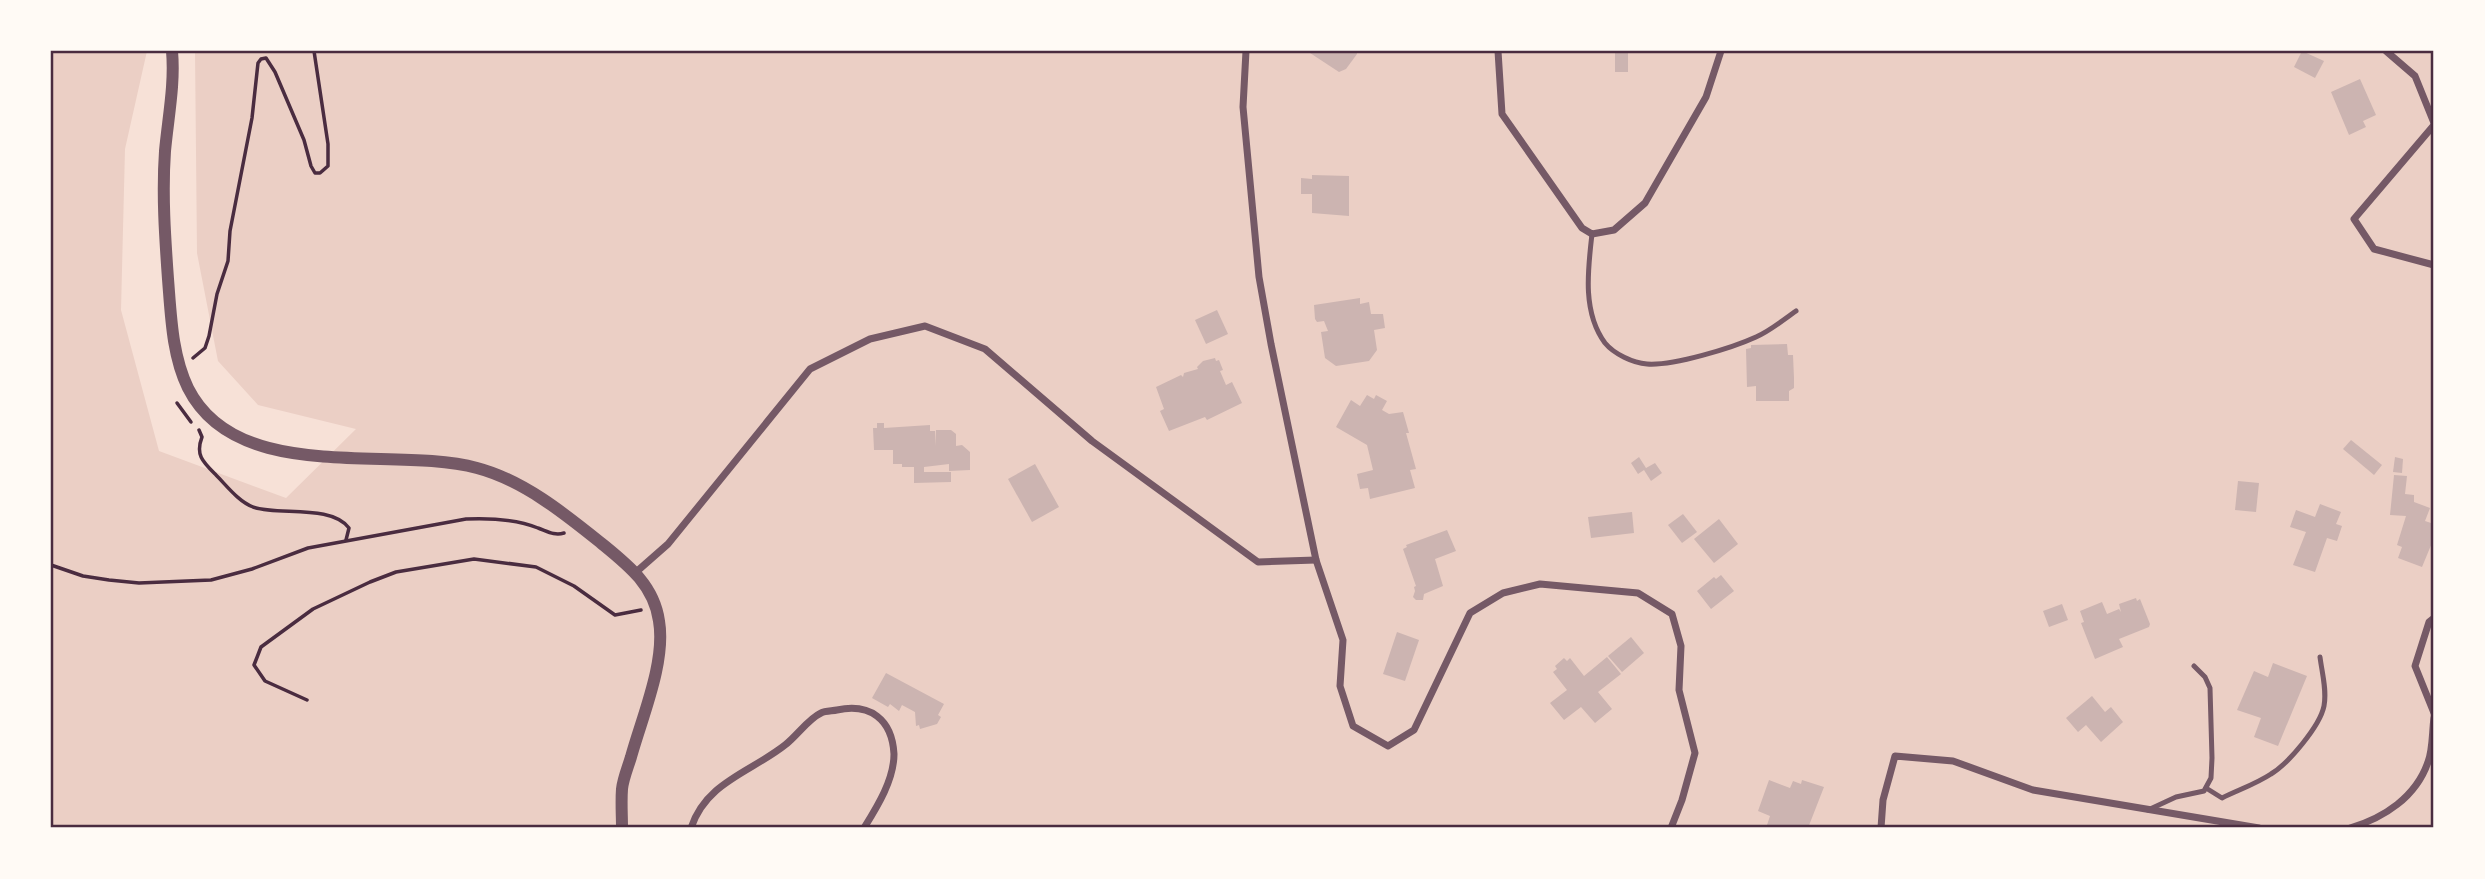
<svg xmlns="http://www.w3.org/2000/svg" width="2485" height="879" font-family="'Exo 2',sans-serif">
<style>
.green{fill:#ebcfc5}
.building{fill:#ccb4b1}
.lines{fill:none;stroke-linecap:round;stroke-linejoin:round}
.path{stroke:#4a2c40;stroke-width:3.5}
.service{stroke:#755966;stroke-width:5}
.minor{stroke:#755966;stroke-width:7}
.tertiary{stroke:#755966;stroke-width:12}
.neatline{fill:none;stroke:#4a2c40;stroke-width:2.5}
</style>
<rect width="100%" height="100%" fill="#f7e1d7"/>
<polygon class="green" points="51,51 147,51 125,149 121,310 159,451 286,498 356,429 258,405 218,361 197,253 195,51 2434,51 2434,828 51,828"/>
<g class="building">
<polygon points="1307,51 1357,51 1357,54 1346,69 1339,72"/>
<rect x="1615" y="51" width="13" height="21"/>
<polygon points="2302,51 2324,61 2315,78 2294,67"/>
<polygon points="2360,79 2376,115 2363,121 2366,127 2349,135 2331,92"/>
<polygon points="1312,175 1349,176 1349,216 1312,213 1312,194 1301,194 1301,178 1312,179"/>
<polygon points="1360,298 1360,304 1369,302 1371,314 1383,314 1385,328 1374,330 1377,350 1369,361 1336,366 1325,358 1321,332 1328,331 1324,321 1317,322 1315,319 1314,305"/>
<polygon points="1217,310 1228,334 1206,344 1195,320"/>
<polygon points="1787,344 1788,355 1793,355 1794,378 1794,388 1789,391 1789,401 1756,401 1756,386 1747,387 1746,349 1751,348 1751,345"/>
<polygon points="1215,358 1216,361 1219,360 1223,370 1220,371 1226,385 1232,382 1242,403 1207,420 1205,417 1169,431 1160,411 1164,409 1156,387 1181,375 1183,377 1184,373 1198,369 1197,367 1203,361"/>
<polygon points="1367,395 1374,399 1376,395 1387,401 1382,410 1389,414 1403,412 1409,433 1406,433 1416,469 1410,470 1415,488 1370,499 1368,488 1360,489 1357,474 1373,470 1367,445 1336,427 1351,400 1360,406"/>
<polygon points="877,423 884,423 884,428 930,425 930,431 935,431 935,446 936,430 951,430 956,434 956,446 962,445 970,452 970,470 949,471 949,464 924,467 924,472 951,472 951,482 914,483 914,467 902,467 902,464 893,464 893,450 874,450 873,428 877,428"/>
<polygon points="2351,440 2382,465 2374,475 2343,449"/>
<polygon points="1639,457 1646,468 1655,463 1662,473 1651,481 1644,470 1638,474 1631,463"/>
<polygon points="2395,457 2403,459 2402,473 2393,472"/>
<polygon points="1035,464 1059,507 1032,522 1008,479"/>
<polygon points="2394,475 2407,476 2405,494 2414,495 2414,502 2430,508 2425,521 2434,524 2434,538 2422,567 2398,558 2402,547 2397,545 2406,516 2390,515"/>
<polygon points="2238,481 2259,483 2256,512 2235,510"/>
<polygon points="2320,504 2341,512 2336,524 2342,526 2337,541 2327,538 2315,572 2293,565 2306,532 2290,527 2296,510 2315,517"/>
<polygon points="1632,512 1634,533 1591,538 1588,517"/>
<polygon points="1683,514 1697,532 1682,543 1668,525"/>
<polygon points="1719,519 1738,544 1714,563 1694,539"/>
<polygon points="1447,530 1456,551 1435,559 1443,586 1424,594 1423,600 1416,600 1413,597 1415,591 1414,587 1416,586 1403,549 1407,547 1406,545"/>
<polygon points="1721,575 1734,591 1711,609 1697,591 1714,577 1716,579"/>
<polygon points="2136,598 2137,601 2140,599 2150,624 2149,627 2119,639 2123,647 2095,659 2081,623 2084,622 2080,611 2102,602 2107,614 2119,609 2121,612 2119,604"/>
<polygon points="2062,604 2068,620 2049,627 2043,611"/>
<polygon points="1397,632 1419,640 1405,681 1383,674"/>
<polygon points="1631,637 1644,653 1622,672 1608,656"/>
<polygon points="1607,657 1621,674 1598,692 1612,709 1595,723 1581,707 1564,720 1550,703 1567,690 1553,672 1557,669 1555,666 1564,658 1567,661 1570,658 1584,676"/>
<polygon points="2273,663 2307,676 2278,746 2254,737 2261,718 2237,710 2254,671 2268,677"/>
<polygon points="886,673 944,704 938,715 941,717 937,724 920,729 919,725 916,726 915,712 902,705 899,711 890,704 888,707 872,698"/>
<polygon points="2092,696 2105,712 2111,707 2123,722 2101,742 2086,725 2078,732 2066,718"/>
<polygon points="1769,780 1790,788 1793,781 1801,784 1802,780 1824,787 1808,828 1776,828 1767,825 1770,816 1758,811"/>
</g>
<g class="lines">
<g class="path">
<polyline points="193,358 205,348 209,336 217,294 228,261 230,231 252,118 258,63 261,59 266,58 275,72 304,140 311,166 315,173 320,173 328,166 328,144 314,51"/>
<polyline points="177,403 191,422"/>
<path d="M199 430 202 437C195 455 203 462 216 475 227 486 238 501 253 507 278 516 331 504 349 528L346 540"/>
<path d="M51 565 83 576 109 580 139 583 211 580 252 569 308 548 466 519C489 518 516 519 538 528 547 531 554 536 564 533"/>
<polyline points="307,700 265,681 254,665 261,647 313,609 370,582 396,572 474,559 536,567 574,586 615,615 641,610"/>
</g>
<g class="service">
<path d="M1592 234C1588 269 1582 312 1605 343 1614 354 1633 363 1647 364 1673 366 1732 348 1756 337 1770 331 1783 320 1796 311"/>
<path d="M2206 788 2222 798C2238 790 2256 784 2271 774 2288 764 2320 726 2324 706 2327 690 2322 673 2320 657"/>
<polyline points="2148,810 2176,797 2204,791 2211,778 2212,758 2210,688 2205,677 2194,666"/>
</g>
<g class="minor">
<polyline points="1246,51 1243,107 1259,277 1271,344 1316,560 1343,640 1340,686 1353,726 1388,746 1414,730 1470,613 1503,593 1540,584 1638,593 1672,614 1681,646 1679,690 1695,753 1682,800 1671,828"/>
<polyline points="1498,51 1502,114 1582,228 1592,234 1614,230 1645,203 1706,97 1721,51"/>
<polyline points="2386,51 2415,76 2434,123"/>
<polyline points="2434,125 2354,219 2374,249 2434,265"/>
<polyline points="635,573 668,544 810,369 870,339 925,326 985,349 1092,441 1258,562 1316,560"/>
<polyline points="2434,618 2429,622 2415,666 2434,713"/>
<path d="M691 828C706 782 751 772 785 745 797 736 808 719 821 713 825 711 832 711 837 710 870 703 892 719 894 754 894 780 877 807 864 828"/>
<polyline points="1881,828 1883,800 1895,756 1953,761 2033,790 2259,828"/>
<path d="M2350 828C2384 818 2416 797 2428 762 2433 749 2432 732 2434 718"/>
</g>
<path class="tertiary" d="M172 51C175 84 168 118 165 151 162 194 165 237 168 279 171 316 172 355 188 388 237 486 392 445 477 468 523 480 565 514 601 543 628 565 654 585 659 621 666 662 642 717 631 757 628 767 623 779 622 789 621 802 622 815 622 828"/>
</g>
<rect width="2485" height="879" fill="none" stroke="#fffaf5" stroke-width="105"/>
<rect x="52" y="52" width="2380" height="774" class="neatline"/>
</svg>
